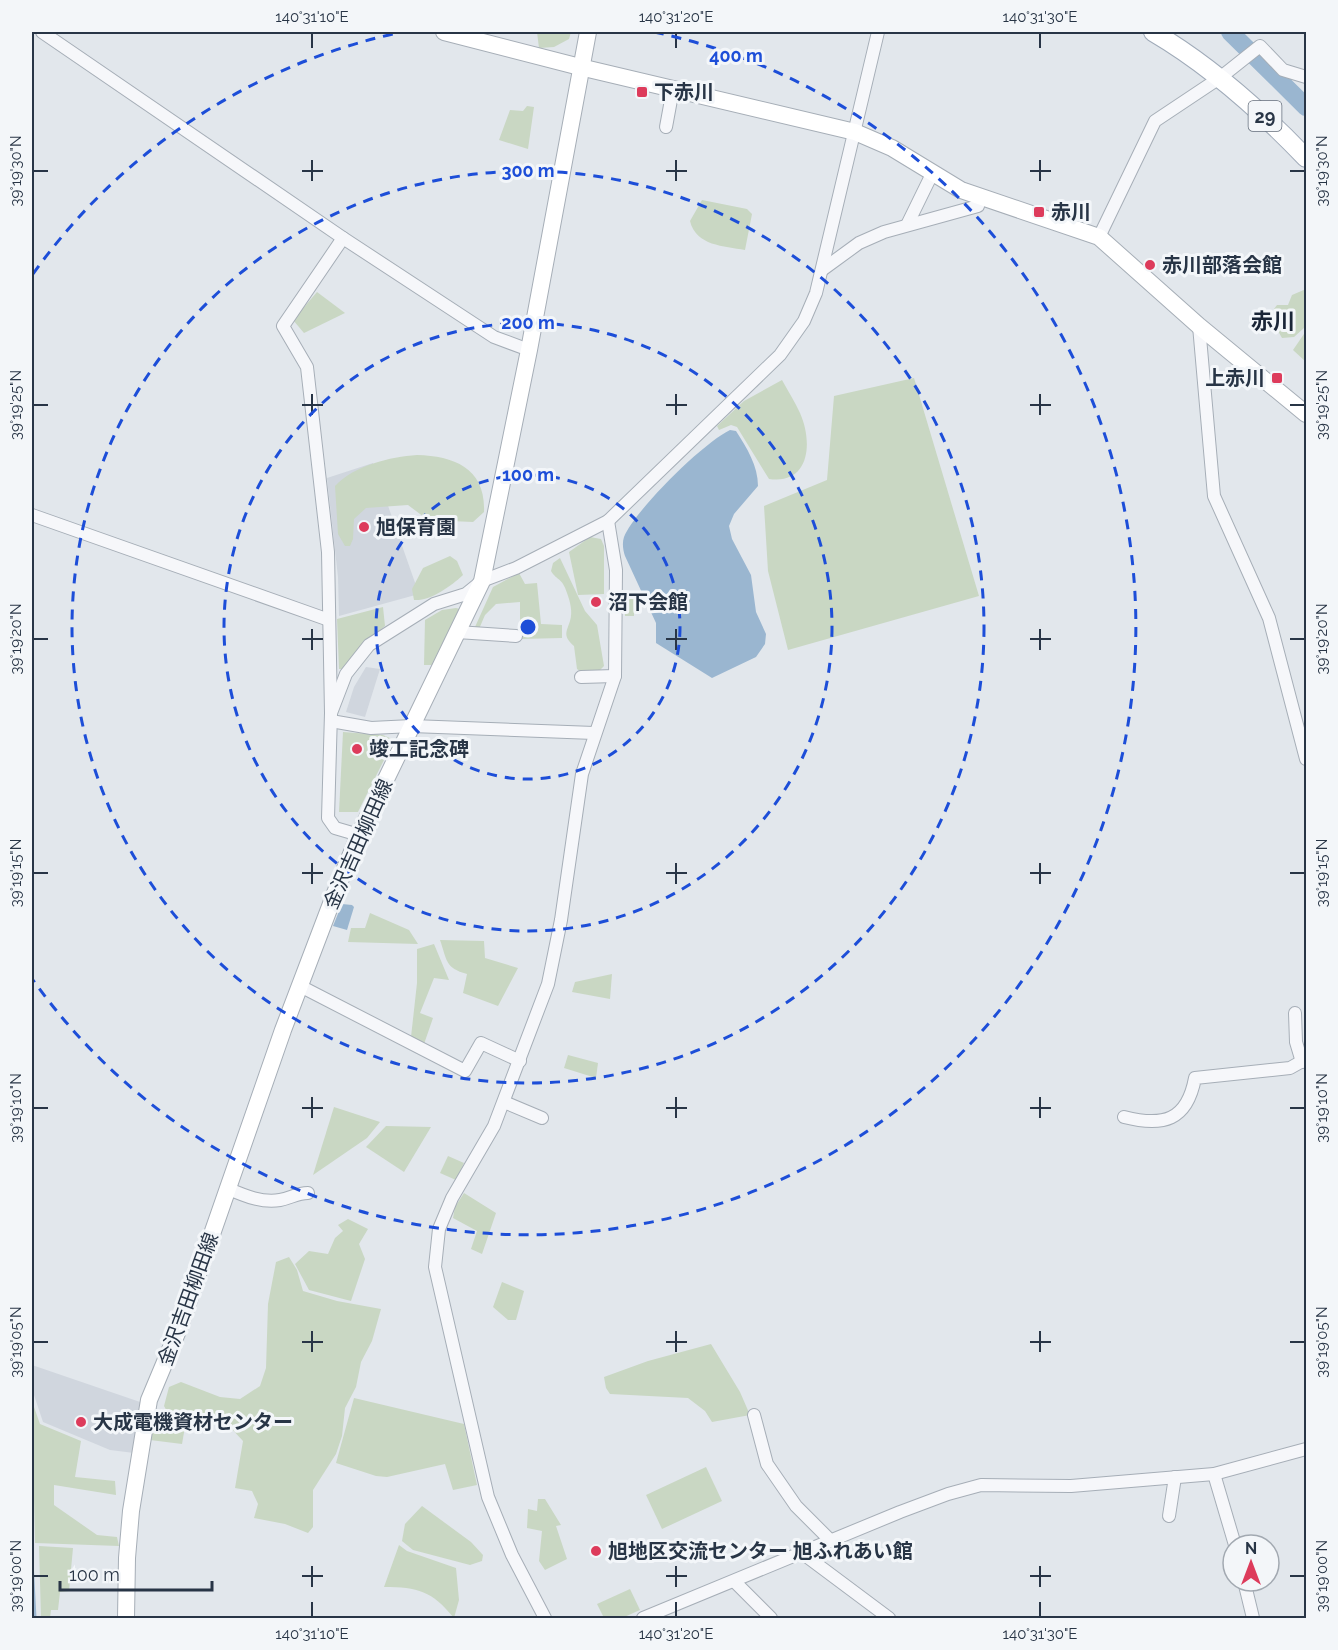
<svg xmlns="http://www.w3.org/2000/svg" width="1338" height="1650" font-family="Raleway,'Noto Sans JP',sans-serif">
<style>
.built{fill:#d0d6de}
.green{fill:#c9d7c3}
.water{fill:#9ab6d0}
.lines{fill:none;stroke-linecap:round;stroke-linejoin:round}
.stream{stroke:#9ab6d0;stroke-width:3}
.river{stroke:#9ab6d0;stroke-width:18}
.street-casing{stroke:#a6aeb7;stroke-width:14}
.secondary-casing{stroke:#a6aeb7;stroke-width:18}
.primary-casing{stroke:#a0abb9;stroke-width:20}
.street{stroke:#f6f7fa;stroke-width:12}
.secondary{stroke:#fff;stroke-width:16}
.primary{stroke:#fff;stroke-width:18}
.ticks{fill:none;stroke:#283546;stroke-width:2}
.ring{fill:none;stroke:#1d4ed8;stroke-width:3;stroke-dasharray:10 8}
.poi-dot{fill:#dd3b5b;stroke:#f3f6f9;stroke-width:2}
.labels{text-anchor:middle;dominant-baseline:central;stroke-width:6;stroke-linejoin:round;paint-order:stroke}
.shield{fill:#f3f6f9;stroke:#656f7c;stroke-width:1.5}
.shield-label{font-size:18px;font-weight:bold;fill:#283546}
.poi-label{font-size:20px;font-weight:bold;fill:#283546;stroke:#f3f6f9;text-anchor:start}
.street-label{font-size:20px;fill:#283546;stroke:#f3f6f9}
.quarter-label{font-size:22px;font-weight:bold;fill:#1a2537;stroke:#f3f6f9}
.centre{fill:#1d4ed8;stroke:#f3f6f9;stroke-width:3}
.ring-label{font-size:18px;text-anchor:middle;font-weight:bold;fill:#1d4ed8;stroke:#f3f6f9;stroke-width:6;stroke-linejoin:round;paint-order:stroke}
.neatline{fill:none;stroke:#283546;stroke-width:2}
.ticks-label{font-size:15px;text-anchor:middle;fill:#283546}
</style>
<rect width="100%" height="100%" fill="#e2e7ec"/>
<g class="built">
<polygon points="373,463 419,594 339,616 338,577 327,478"/>
<polygon points="366,667 380,669 365,717 346,712 354,687"/>
<polygon points="32,1365 143,1403 134,1453 110,1450 43,1422 33,1392"/>
</g>
<g class="green">
<polygon points="537,32 571,32 569,39 554,47 539,48"/>
<polygon points="527,106 534,107 528,149 499,140 510,110 523,111"/>
<path d="M702 200 747 209 752 214 745 250C724 246 696 246 690 221Z"/>
<polygon points="1306,289 1304,328 1294,337 1282,338 1274,324 1274,309 1277,305 1288,305 1292,295"/>
<polygon points="317,292 345,313 304,333 293,320"/>
<polygon points="1306,331 1306,362 1293,350"/>
<polygon points="914,378 979,596 788,650 768,571 764,506 827,480 834,396"/>
<path d="M782 380C788 391 795 402 800 413 813 442 810 485 769 479L737 427 731 425 719 430 717 426 744 401Z"/>
<path d="M417 455C455 456 486 469 484 512L473 522 428 520 408 505 366 508 354 519 353 539 350 546H345L338 534 335 486C355 465 390 457 417 455Z"/>
<polygon points="590,537 601,539 604,546 604,594 578,595 569,552"/>
<path d="M450 556 457 561 463 575C451 586 431 601 414 600L412 589 423 568Z"/>
<path d="M560 558 585 611 597 625 604 666 599 671 583 673 577 669 574 646C563 636 566 633 570 621 573 612 570 601 567 593 562 577 557 581 551 571L553 563Z"/>
<polygon points="519,573 525,584 537,583 541,624 562,625 562,638 520,639 520,602 496,604 485,615 479,629 475,627 493,587"/>
<rect x="625" y="595" width="9" height="21"/>
<polygon points="383,607 385,626 369,639 342,669 339,669 337,619"/>
<polygon points="456,608 460,609 434,665 424,665 425,620 442,610"/>
<polygon points="343,732 383,735 394,740 358,812 339,812"/>
<polygon points="370,913 409,930 418,944 348,942 351,928 365,928"/>
<path d="M440 940 484 941 485 958 518 968 498 1006 463 993 467 974C445 968 447 960 440 940Z"/>
<polygon points="434,944 449,980 434,978 420,1013 433,1018 424,1044 411,1037 417,983 417,949"/>
<polygon points="612,974 610,999 572,992 575,982"/>
<polygon points="568,1055 598,1063 596,1078 564,1068"/>
<polygon points="334,1107 380,1122 367,1138 313,1175"/>
<polygon points="386,1126 431,1127 404,1172 366,1147"/>
<polygon points="448,1156 464,1163 456,1180 440,1173"/>
<polygon points="464,1193 496,1213 482,1254 471,1249 477,1231 453,1218 455,1207"/>
<polygon points="348,1219 368,1229 359,1244 365,1259 351,1301 309,1290 295,1264 309,1251 328,1254 335,1238 343,1231 338,1225"/>
<polygon points="289,1257 297,1270 303,1291 337,1301 381,1309 372,1341 361,1362 356,1387 345,1408 342,1436 336,1454 313,1490 313,1527 308,1533 285,1524 254,1518 258,1504 252,1491 235,1488 243,1441 229,1426 169,1415 164,1406 169,1387 181,1382 220,1397 240,1399 260,1386 266,1368 268,1304 276,1262"/>
<polygon points="502,1282 524,1291 516,1320 508,1320 493,1307"/>
<polygon points="711,1344 740,1392 750,1415 712,1422 705,1411 688,1398 610,1394 606,1388 604,1377 648,1361"/>
<polygon points="354,1398 464,1424 477,1485 453,1490 445,1464 387,1477 376,1476 336,1463"/>
<polygon points="34,1407 40,1424 81,1441 75,1477 115,1481 116,1495 54,1485 54,1505 97,1535 117,1537 119,1546 35,1543 32,1409"/>
<polygon points="155,1416 186,1421 182,1444 150,1440"/>
<polygon points="706,1467 722,1501 662,1529 646,1495"/>
<polygon points="538,1499 545,1499 561,1525 556,1526 567,1559 545,1570 539,1561 542,1531 527,1528 528,1509 537,1511"/>
<polygon points="422,1506 471,1542 483,1555 482,1561 470,1565 413,1550 402,1541 405,1524"/>
<path d="M399 1545 407 1551 456 1568 459 1600 454 1618C432 1591 418 1587 384 1587Z"/>
<polygon points="39,1546 73,1548 69,1591 60,1592 58,1610 51,1610 50,1618 41,1618"/>
<polygon points="630,1589 640,1610 622,1618 604,1618 597,1604"/>
</g>
<g class="water">
<path d="M730 430 736 431C747 448 758 466 758 486L734 514 729 526 732 539 751 575 756 612 766 634 765 644 756 657 712 678 656 643V623L625 556C623 550 622 543 624 537 635 510 703 443 730 430Z"/>
<polygon points="342,904 352,905 354,907 347,930 333,926"/>
</g>
<g class="lines">
<polyline class="stream" points="32,1561 35,1618"/>
<polyline class="river" points="1230,32 1306,107"/>
<g class="street-casing">
<g id="street">
<polyline points="42,32 343,238 494,337 529,350"/>
<polyline points="666,127 673,89"/>
<polyline points="908,223 932,174"/>
<polyline points="1099,237 1155,121 1221,77 1260,46 1283,70 1306,77"/>
<polyline points="343,238 283,326 307,367 328,552 331,713 328,818 335,828 359,835"/>
<polyline points="822,270 859,243 884,232 978,206 980,198"/>
<polyline points="1199,326 1214,496 1269,618 1306,759"/>
<polyline points="32,515 329,620"/>
<polyline points="457,632 516,636"/>
<polyline points="581,677 615,676"/>
<polyline points="331,713 346,674 369,645 434,604 466,594 482,581 516,568 608,521 780,355 804,321 816,293 878,32"/>
<polyline points="331,721 371,728 412,726 594,733"/>
<polyline points="300,986 465,1071 481,1043 520,1061"/>
<polyline points="1295,1013 1296,1042 1302,1062"/>
<polyline points="504,1102 542,1118"/>
<path d="M1124 1117C1163 1127 1187 1121 1195 1078L1290 1068 1306 1059"/>
<path d="M229 1189C245 1196 262 1203 280 1200 291 1198 297 1193 308 1193"/>
<polyline points="754,1415 767,1464 796,1506 831,1541"/>
<polyline points="1214,1474 1235,1545"/>
<polyline points="1169,1516 1175,1477"/>
<polyline points="802,1553 889,1618"/>
<polyline points="1244,1581 1253,1618"/>
<polyline points="735,1582 771,1618"/>
<polyline points="545,1618 512,1555 488,1497 435,1267 439,1229 452,1198 494,1126 548,984 561,920 582,774 615,676 616,570 608,521"/>
<polyline points="643,1618 900,1512 948,1494 981,1485 1071,1486 1214,1474 1306,1449"/>
</g>
</g>
<g class="secondary-casing">
<g id="secondary">
<polyline points="444,32 580,67 855,132 892,148 961,190 1099,237 1199,326 1306,414"/>
<polyline points="126,1618 127,1558 131,1511 149,1400 180,1326 283,1030 337,888 359,835 482,581 529,350 588,32"/>
</g>
</g>
<g class="primary-casing">
<path id="primary" d="M1153 32C1211 66 1260 110 1306 158"/>
</g>
<use href="#street" class="street"/>
<use href="#secondary" class="secondary"/>
<use href="#primary" class="primary"/>
</g>
<path class="ticks" d="M312 33V48M676 33V48M1040 33V48M312 160V181M676 160V181M1040 160V181M33 171H48M302 171H323M666 171H687M1030 171H1051M1290 171H1305M312 394V415M676 394V415M1040 394V415M33 405H48M302 405H323M666 405H687M1030 405H1051M1290 405H1305M312 629V650M676 629V650M1040 629V650M33 639H48M302 639H323M666 639H687M1030 639H1051M1290 639H1305M312 863V884M676 863V884M1040 863V884M33 873H48M302 873H323M666 873H687M1030 873H1051M1290 873H1305M312 1097V1118M676 1097V1118M1040 1097V1118M33 1108H48M302 1108H323M666 1108H687M1030 1108H1051M1290 1108H1305M312 1331V1352M676 1331V1352M1040 1331V1352M33 1342H48M302 1342H323M666 1342H687M1030 1342H1051M1290 1342H1305M312 1566V1587M676 1566V1587M1040 1566V1587M33 1576H48M302 1576H323M666 1576H687M1030 1576H1051M1290 1576H1305M312 1602V1617M676 1602V1617M1040 1602V1617"/>
<g class="ring">
<circle cx="528" cy="627" r="152"/>
<circle cx="528" cy="627" r="304"/>
<circle cx="528" cy="627" r="456"/>
<path d="M33 274A608 608 0 0 1 402 32M654 32A608 608 0 1 1 33 980"/>
</g>
<g class="poi-dot">
<rect x="636" y="86" width="12" height="12" rx="3"/>
<rect x="1033" y="206" width="12" height="12" rx="3"/>
<circle cx="1150" cy="265" r="6"/>
<rect x="1271" y="372" width="12" height="12" rx="3"/>
<circle cx="364" cy="527" r="6"/>
<circle cx="596" cy="602" r="6"/>
<circle cx="357" cy="749" r="6"/>
<circle cx="81" cy="1422" r="6"/>
<circle cx="596" cy="1551" r="6"/>
</g>
<g class="labels">
<rect class="shield" x="1248.5" y="101" width="33" height="30" rx="4.5"/>
<g class="shield-label">
<text x="1265" y="116">29</text>
</g>
<g class="poi-label">
<text x="654" y="92">下赤川</text>
<text x="1051" y="212">赤川</text>
<text x="1162" y="265">赤川部落会館</text>
<text x="1265" y="378" text-anchor="end">上赤川</text>
<text x="376" y="527">旭保育園</text>
<text x="608" y="602">沼下会館</text>
<text x="369" y="749">竣工記念碑</text>
<text x="93" y="1422">大成電機資材センター</text>
<text x="608" y="1551">旭地区交流センター 旭ふれあい館</text>
</g>
<g class="street-label">
<text transform="translate(358 844) rotate(-66)">金沢吉田柳田線</text>
<text transform="translate(188 1299) rotate(-70)">金沢吉田柳田線</text>
</g>
<g class="quarter-label">
<text x="1273" y="321">赤川</text>
</g>
</g>
<circle cx="528" cy="627" r="9" class="centre"/>
<g class="ring-label">
<text x="736" y="62">400 m</text>
<text x="528" y="177">300 m</text>
<text x="528" y="329">200 m</text>
<text x="528" y="481">100 m</text>
</g>
<rect width="1338" height="1650" fill="none" stroke="#f3f6f9" stroke-width="66"/>
<g transform="translate(1251 1563)"><circle r="28" fill="#f3f6f9" stroke="#a2a9b1" stroke-width="1.5"/>
<path d="M0-4.5L10 22L0 15L-10 22Z" fill="#dd3b5b"/>
<text y="-9" font-size="16" font-weight="bold" text-anchor="middle" fill="#283546">N</text>
</g>
<path d="M60 1581v9h152v-9" fill="none" stroke="#283546" stroke-width="3"/>
<text x="69" y="1581" font-size="18" fill="#283546" stroke="#f3f6f9" stroke-width="4.5" paint-order="stroke">100 m</text>
<rect x="33" y="33" width="1272" height="1584" class="neatline"/>
<g class="ticks-label">
<text x="312" y="22">140°31'10"E</text>
<text x="676" y="22">140°31'20"E</text>
<text x="1040" y="22">140°31'30"E</text>
<text transform="translate(16 171) rotate(-90)" y="5">39°19'30"N</text>
<text transform="translate(1322 171) rotate(-90)" y="5">39°19'30"N</text>
<text transform="translate(16 405) rotate(-90)" y="5">39°19'25"N</text>
<text transform="translate(1322 405) rotate(-90)" y="5">39°19'25"N</text>
<text transform="translate(16 639) rotate(-90)" y="5">39°19'20"N</text>
<text transform="translate(1322 639) rotate(-90)" y="5">39°19'20"N</text>
<text transform="translate(16 873) rotate(-90)" y="5">39°19'15"N</text>
<text transform="translate(1322 873) rotate(-90)" y="5">39°19'15"N</text>
<text transform="translate(16 1108) rotate(-90)" y="5">39°19'10"N</text>
<text transform="translate(1322 1108) rotate(-90)" y="5">39°19'10"N</text>
<text transform="translate(16 1342) rotate(-90)" y="5">39°19'05"N</text>
<text transform="translate(1322 1342) rotate(-90)" y="5">39°19'05"N</text>
<text transform="translate(16 1576) rotate(-90)" y="5">39°19'00"N</text>
<text transform="translate(1322 1576) rotate(-90)" y="5">39°19'00"N</text>
<text x="312" y="1639">140°31'10"E</text>
<text x="676" y="1639">140°31'20"E</text>
<text x="1040" y="1639">140°31'30"E</text>
</g>
</svg>
